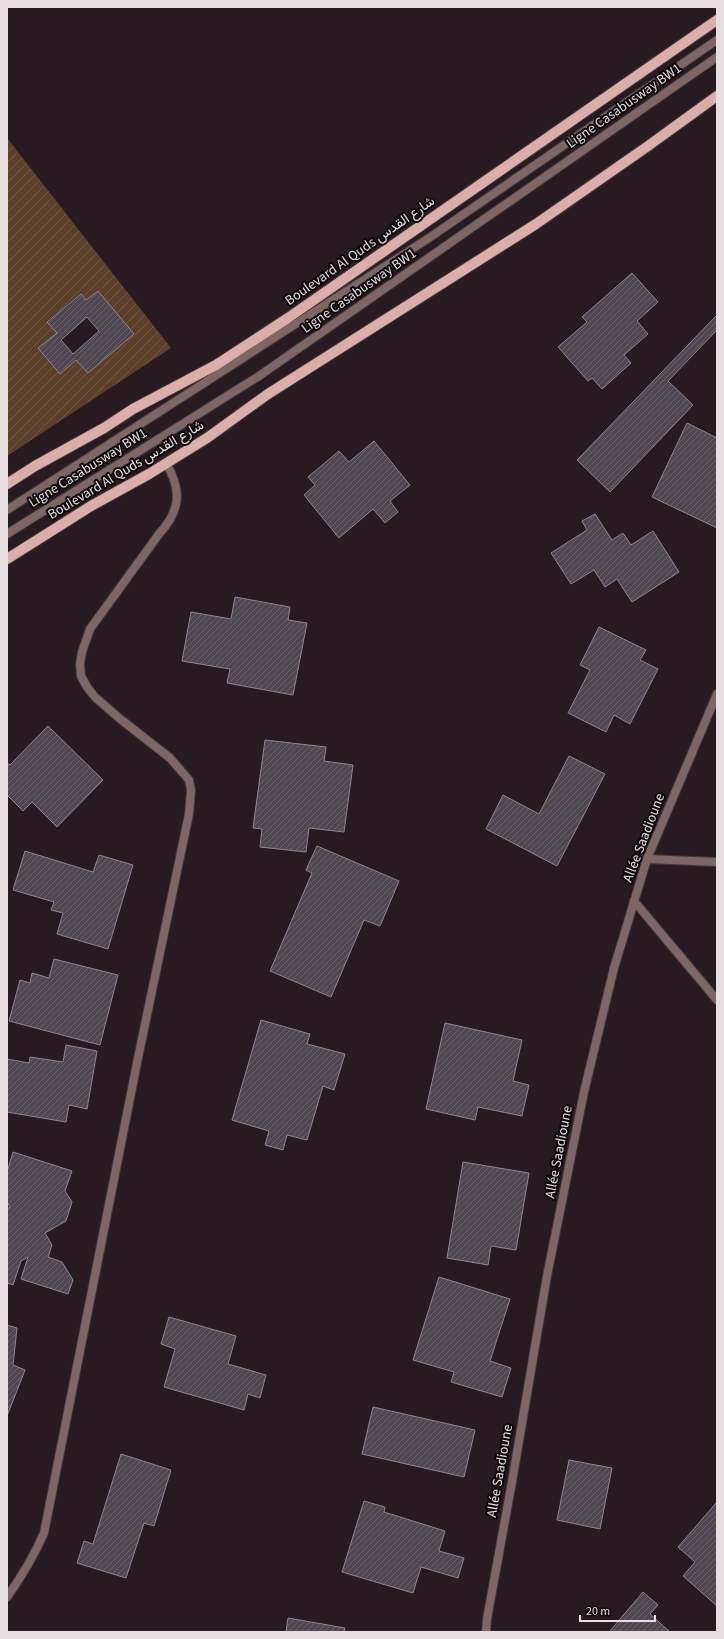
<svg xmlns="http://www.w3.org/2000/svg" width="724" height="1639" font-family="'Source Sans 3',Vazirmatn,sans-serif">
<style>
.garden{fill:url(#garden-furrows);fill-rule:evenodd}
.building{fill:url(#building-hatch);stroke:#8f8693;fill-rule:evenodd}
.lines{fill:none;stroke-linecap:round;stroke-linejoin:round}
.lane-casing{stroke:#42363c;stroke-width:10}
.street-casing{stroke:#42363c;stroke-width:10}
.primary-casing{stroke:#42363c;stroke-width:12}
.lane{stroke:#7d6664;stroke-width:8}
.street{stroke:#7d6664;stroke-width:8}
.primary{stroke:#dcaeaa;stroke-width:10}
.labels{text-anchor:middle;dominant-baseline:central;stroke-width:4;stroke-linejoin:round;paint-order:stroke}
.street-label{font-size:14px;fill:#e7dee2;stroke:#0d080a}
</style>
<defs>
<pattern id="garden-furrows" width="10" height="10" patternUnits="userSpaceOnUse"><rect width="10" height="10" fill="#5c3f29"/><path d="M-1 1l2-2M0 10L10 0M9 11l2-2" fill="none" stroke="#735a48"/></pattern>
<pattern id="building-hatch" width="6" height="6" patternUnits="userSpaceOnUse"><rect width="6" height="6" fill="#4e4651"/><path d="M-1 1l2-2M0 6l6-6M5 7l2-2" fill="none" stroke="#68606a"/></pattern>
</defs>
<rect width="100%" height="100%" fill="#271b21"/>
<path class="garden" d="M7 138 171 348 7 456ZM98 291 134 334 88 373 76 360 60 374 38 348 57 333 47 321 80 294 86 300Z"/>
<g class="building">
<polygon points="632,273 658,302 637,321 648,334 624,355 631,363 602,389 592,378 588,381 558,347 587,322 582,317"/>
<path d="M98 291 134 334 88 373 76 360 60 374 38 348 57 333 47 322 81 294 86 300ZM87 317 99 331 73 354 61 340Z"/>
<polygon points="717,315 717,330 668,381 693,405 610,492 577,460"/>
<polygon points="687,423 717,438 717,528 652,497"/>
<polygon points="374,441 410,485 390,501 398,512 385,523 373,509 339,538 304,495 315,485 308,477 339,451 349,462"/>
<polygon points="595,514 612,540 623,533 631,545 653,531 679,572 632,602 617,579 605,587 594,570 571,584 551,553 587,530 582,521"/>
<polygon points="235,597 290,607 288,620 307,623 293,695 227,683 230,669 182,661 191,612 231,619"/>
<polygon points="599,627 646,650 640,660 658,669 630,724 614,715 606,732 568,713 590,670 580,665"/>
<polygon points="48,726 103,780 57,827 32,802 23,811 7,795 7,763 10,765"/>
<polygon points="265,740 326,747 324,761 353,765 344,832 309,828 306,852 260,847 262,829 253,828"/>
<polygon points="569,756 605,774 557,866 486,829 503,795 539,814"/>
<polygon points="317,846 399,881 380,926 364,920 331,997 270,971 312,873 306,870"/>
<polygon points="25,851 93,872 99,855 133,865 108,949 57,934 63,913 51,910 54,902 13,890"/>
<polygon points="54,959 118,975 100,1045 9,1021 20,980 30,983 32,973 49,978"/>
<polygon points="261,1020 310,1034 307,1044 345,1054 334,1090 323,1086 307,1140 287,1135 283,1150 265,1145 269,1131 232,1120"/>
<polygon points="445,1023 522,1040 513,1081 529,1085 522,1116 478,1107 475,1120 426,1109"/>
<polygon points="66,1045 97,1051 87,1109 69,1105 66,1122 7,1112 7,1059 29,1063 30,1057 63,1062"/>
<polygon points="13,1152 72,1171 65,1191 72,1202 66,1221 45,1233 52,1245 48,1257 62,1262 73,1280 68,1294 21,1279 28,1257 21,1261 13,1285 7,1283 7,1209 10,1207 7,1202 7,1172"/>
<polygon points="463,1162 529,1173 516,1250 491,1246 488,1265 447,1258"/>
<polygon points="439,1277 510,1299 490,1361 511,1368 502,1397 451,1382 454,1372 413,1360"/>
<polygon points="169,1317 236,1336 228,1364 266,1375 260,1398 248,1394 244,1410 164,1387 175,1349 161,1344"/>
<polygon points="7,1325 17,1328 13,1365 25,1370 7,1416"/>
<polygon points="373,1407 475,1430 464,1477 362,1454"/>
<polygon points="121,1454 171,1470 154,1526 144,1523 126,1578 77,1563 84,1541 93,1544"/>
<polygon points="569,1460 612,1468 600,1529 557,1520"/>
<polygon points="364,1501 385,1507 384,1512 445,1531 439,1551 464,1558 458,1578 421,1567 413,1593 342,1572"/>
<polygon points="717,1502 717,1606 683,1576 695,1562 678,1547"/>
<polygon points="643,1592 658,1605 650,1614 670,1632 609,1632"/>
<polygon points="288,1618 345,1628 344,1631 347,1632 286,1632"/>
</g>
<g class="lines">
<g class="lane-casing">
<g id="lane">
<polyline points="7,510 429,238 717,40"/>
<polyline points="7,534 259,376 717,57"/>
</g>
</g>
<g class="street-casing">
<g id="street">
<polyline points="647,859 717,862"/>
<polyline points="634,901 717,1000"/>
<path d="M7 1597C22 1576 34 1556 44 1533L138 1058 189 814 191 790 189 780 183 773 170 758 119 718 95 697 87 687 81 676 80 664 82 652 90 629 159 534C181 510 182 490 166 463"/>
<polyline points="486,1632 487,1619 512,1482 547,1276 584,1092 614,968 647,859 717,694"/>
</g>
</g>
<g class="primary-casing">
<g id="primary">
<polyline points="7,484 35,466 104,428 133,409 216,365 288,318 717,20"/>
<polyline points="7,559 91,506 149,474 207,438 268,394 536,224 648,146 717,96"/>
</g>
</g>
<use href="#lane" class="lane"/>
<use href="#street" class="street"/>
<use href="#primary" class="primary"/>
</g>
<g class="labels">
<g class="street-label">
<text transform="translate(624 106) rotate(-35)">Ligne Casabusway BW1</text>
<text transform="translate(360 251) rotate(-35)">Boulevard Al Quds شارع القدس</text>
<text transform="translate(359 291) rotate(-35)">Ligne Casabusway BW1</text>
<text transform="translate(88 468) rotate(-32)">Ligne Casabusway BW1</text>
<text transform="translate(126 470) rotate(-31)">Boulevard Al Quds شارع القدس</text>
<text transform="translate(644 838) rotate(-69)">Allée Saadioune</text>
<text transform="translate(559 1152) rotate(-79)">Allée Saadioune</text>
<text transform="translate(500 1471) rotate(-80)">Allée Saadioune</text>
</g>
</g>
<rect width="724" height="1639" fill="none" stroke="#e7dee2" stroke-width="16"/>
<path d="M580 1615v6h75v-6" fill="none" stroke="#e7dee2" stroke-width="2"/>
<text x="586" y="1615" font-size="12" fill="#e7dee2" stroke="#0d080a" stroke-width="3" paint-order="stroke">20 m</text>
</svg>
